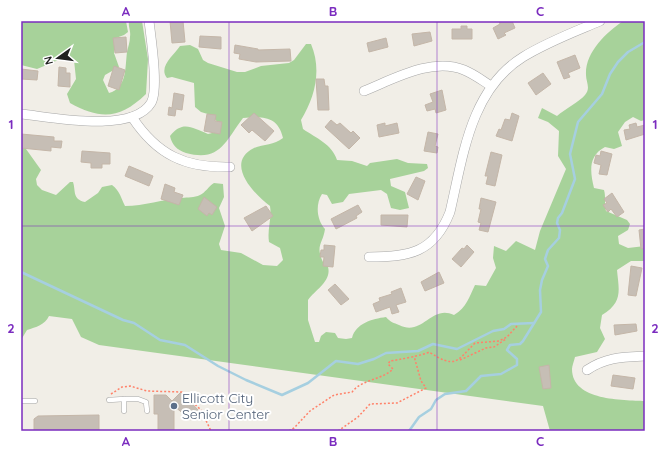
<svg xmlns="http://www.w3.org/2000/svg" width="666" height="452" font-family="Quicksand,sans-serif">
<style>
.forest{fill:#a7d29a}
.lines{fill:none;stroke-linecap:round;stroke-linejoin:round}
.stream{stroke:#a6cfe0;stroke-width:2.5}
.building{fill:#c6beb5;stroke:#c4b6a8}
.lane-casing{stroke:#a7a7a7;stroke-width:5.5}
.street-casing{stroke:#a7a7a7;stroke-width:10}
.path{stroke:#ff826a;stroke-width:1.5;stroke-dasharray:2 2;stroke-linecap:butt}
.lane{stroke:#fff;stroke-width:4.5}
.street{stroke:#fff;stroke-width:9}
.grid{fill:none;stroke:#7b2cbf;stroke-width:1;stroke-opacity:0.55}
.service-dot{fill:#5c6f8a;stroke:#fff;stroke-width:1.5}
.labels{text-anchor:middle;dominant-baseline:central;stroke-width:4;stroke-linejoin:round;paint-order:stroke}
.service-label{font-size:14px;fill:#4e5e75;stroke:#fff;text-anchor:start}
.neatline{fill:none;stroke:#7b2cbf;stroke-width:1.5}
.grid-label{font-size:13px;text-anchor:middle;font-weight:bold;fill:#7b2cbf}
</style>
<rect width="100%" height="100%" fill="#f1eee7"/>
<g class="forest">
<path d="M21 21H126L128 32 124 35 116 38 114 53 119 67 105 75 103 80 109 93C127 88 125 68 127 52 128 47 130 42 130 37 131 31 128 27 129 21H142L148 59 146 94C120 119 101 120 70 103L67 94 76 79 74 60 64 56 56 61 37 69 21 65Z"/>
<path d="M623 21H645V120L641 121 633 117 625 122 618 132 622 146 614 149 605 147C588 156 590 171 594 188L604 190C606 197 604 203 606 211L627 220 630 224 628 230 618 236 619 244 628 248 645 246V261H631L617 270C619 291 623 302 602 315L600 328 605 339 597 352 575 357C574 361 572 366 572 369 572 401 623 400 645 401V431H550L543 406 99 345 81 337 72 319 49 316C45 325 36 327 27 330L21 340V146L26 149 41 170 36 179 37 185 42 190 56 195 70 182H73C76 191 72 199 85 202L98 193 102 187 112 185C120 191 121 198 125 206 144 206 163 199 182 198 188 197 194 198 200 195 205 193 209 186 214 183L223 184 224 197 219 208 225 226 219 244 221 250 241 253 263 265 277 266 283 260 280 248 269 242C267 229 272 219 270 206 254 194 224 163 254 148 264 144 274 145 283 138 278 116 263 116 243 118 225 142 220 162 186 153 177 150 172 145 170 136 183 120 192 128 208 134L216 132 221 126 211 115 201 112 195 107 194 83 172 77 167 78C158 67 174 55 180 46L190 45 198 49 203 60 208 63 237 72H245L261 66 289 63 294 60 306 44H311C322 70 315 97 301 120L303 129C316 138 332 144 337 160L352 161 367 166 370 163 397 159 408 163 427 164 428 168 424 171 390 179 391 186 405 192 409 208 400 210 391 208 387 194 381 190 349 194 343 202 332 204 327 195 322 194C315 205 317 220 325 229 323 244 315 245 323 262L327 264C334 280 316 289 308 300V320L315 342H319L321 336 326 332 335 333 338 338 346 339 352 338C356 323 372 319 386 317 390 322 394 323 399 325 423 337 431 304 454 315 467 307 469 297 475 285L486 286 496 268 493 258 494 246 506 251 516 241 535 250 540 231 566 169 558 156 559 131 548 122 538 118 542 108 557 116C564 110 580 101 585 95 591 88 586 82 586 75 585 52 606 33 623 21Z"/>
</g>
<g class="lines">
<g class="stream">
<polyline points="21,272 123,320 134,323 160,340 185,345 218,366 246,380 282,395 308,383 336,361 358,364 374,359 386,353 418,351 433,344 457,349 493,331 504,329 511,324 534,323"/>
<polyline points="409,431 419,417 431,409 436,400 445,394 466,391 481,376 501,374 517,365 517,359 507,350 510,345 520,344 523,341 541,312 540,290 542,280 548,266 545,259 548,250 559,238 560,230 557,223 558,218 562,213 575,179 570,154 578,122 602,94 610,74 618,62 628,52 645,42"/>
</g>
</g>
<g class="building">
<polygon points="170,21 183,21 185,42 172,43"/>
<polygon points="499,21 512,21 515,28 504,33 506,35 498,39 493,28 500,24"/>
<polygon points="461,26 467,26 467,29 472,29 472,39 452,39 452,29 461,29"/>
<polygon points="430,32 432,41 414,46 412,34"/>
<polygon points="200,36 221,37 221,49 199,47"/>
<polygon points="126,37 127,52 115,53 113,38"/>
<polygon points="386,38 388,47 369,52 367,43"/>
<polygon points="235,45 258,49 258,50 290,49 291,61 256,62 239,59 240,54 234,53"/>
<polygon points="575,55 580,68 568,73 570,77 564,79 557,62"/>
<polygon points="114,66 125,70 119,90 108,86"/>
<polygon points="59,67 66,68 66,73 70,73 70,87 58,86"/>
<polygon points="21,69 38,71 37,80 21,79"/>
<polygon points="543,73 551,84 536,95 528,83"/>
<polygon points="316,79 324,79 325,86 328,86 329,110 318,110"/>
<polygon points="442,90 446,110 436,113 435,109 427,111 425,105 433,102 430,94"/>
<polygon points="174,93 184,95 182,110 176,109 175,116 168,115 169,107 172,108"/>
<polygon points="254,113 274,131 265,141 252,130 249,133 241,125"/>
<polygon points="512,113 519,116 512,141 496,136 499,129 501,130 505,119 510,120"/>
<polygon points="207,114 216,115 215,121 222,122 220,134 204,131"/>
<polygon points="331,120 337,125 340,123 351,133 353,131 360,138 349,149 325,127"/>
<polygon points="385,123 385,126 397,123 399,133 379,137 377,125"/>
<polygon points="636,123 637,127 645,125 645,134 626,140 624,130 630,129 629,125"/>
<polygon points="428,132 438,134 435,146 438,147 437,153 424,151"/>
<polygon points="21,134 54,137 54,141 62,141 61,148 51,147 51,151 21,148"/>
<polygon points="82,151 110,153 110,164 102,164 102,168 91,168 91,163 81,162"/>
<polygon points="601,151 612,154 607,175 599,174 601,165 594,163 596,155 600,156"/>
<polygon points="491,152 502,155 495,186 486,184 488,176 485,176"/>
<polygon points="129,166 153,176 149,186 125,176"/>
<polygon points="416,177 425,181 418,200 407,194"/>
<polygon points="165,184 175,188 174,192 183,195 179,205 161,199"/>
<polygon points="612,193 624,212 617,217 611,209 608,212 603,205 607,203 604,199"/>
<polygon points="204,197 217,207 212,215 209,213 207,216 198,209"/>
<polygon points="481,198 496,202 488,232 479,230 481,223 478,222 481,209 479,209"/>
<polygon points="358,205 362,212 356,216 357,218 336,229 331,219"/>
<polygon points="266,206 273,216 252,231 244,218"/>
<polygon points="381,215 408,215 407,227 381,225"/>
<polygon points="645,229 645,248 641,249 639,230"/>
<polygon points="324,245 335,246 333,267 323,266 324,257 320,257 321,250 324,250"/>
<polygon points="467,245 474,252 461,267 452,259 462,248 464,249"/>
<polygon points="631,266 642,268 636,296 628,295"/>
<polygon points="439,272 444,283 425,291 421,282"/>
<polygon points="335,284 349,299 341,305 328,290"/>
<polygon points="401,288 406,302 396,305 399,312 392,314 390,307 376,312 373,304 380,301 379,298 392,294 391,292"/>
<polygon points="636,324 637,331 615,335 614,325"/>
<polygon points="549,365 551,388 543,389 539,367"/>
<polygon points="613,375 635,378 633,389 611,386"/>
<polygon points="181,392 200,412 191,420 174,406 174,431 158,431 158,414 154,414 154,395 166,395 172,401"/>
<polygon points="99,415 99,431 34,431 34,419 38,416"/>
</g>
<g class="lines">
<g class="lane-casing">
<g id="lane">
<polyline points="109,400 124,399"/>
<polyline points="21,401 35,401"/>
<polyline points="124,411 124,399 138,399 146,402 147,411"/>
</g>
</g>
<g class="street-casing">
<g id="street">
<path d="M364 91C394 79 432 57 464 70 474 74 483 81 491 86"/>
<path d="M21 114C51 117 132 134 151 103 159 90 151 38 149 21"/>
<path d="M132 117C157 155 185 168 230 167"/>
<path d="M369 257C409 257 434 253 450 212 463 157 470 90 523 57 547 42 574 32 600 21"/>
<path d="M587 370C606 357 623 357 645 356"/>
</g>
</g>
<g class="path">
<polyline points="460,360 486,348 494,347 506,339"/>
<polyline points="111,394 122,387 130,386 147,391 182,392 201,410 211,431"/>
<path d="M289 431 294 428 310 411 334 395 352 392C362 379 382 380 393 369L388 364 390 361C397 360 425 355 429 352 456 369 456 362 475 343L499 341 507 337 517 326"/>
<polyline points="338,431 358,417 370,404 397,403 426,388 421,381 414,356"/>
</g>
<use href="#lane" class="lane"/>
<use href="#street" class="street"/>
</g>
<path class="grid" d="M229 21V431M437 21V431M21 226H645"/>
<circle class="service-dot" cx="174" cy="406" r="4"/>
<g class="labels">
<g class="service-label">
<text x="182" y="398">Ellicott City<tspan x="182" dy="16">Senior Center</tspan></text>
</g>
</g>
<rect width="666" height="452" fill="none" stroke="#ffffff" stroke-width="44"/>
<g transform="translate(58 58) rotate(256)" stroke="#ffffff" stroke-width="3" paint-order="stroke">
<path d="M0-3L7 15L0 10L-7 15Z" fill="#202020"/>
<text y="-6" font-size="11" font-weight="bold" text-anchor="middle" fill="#202020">N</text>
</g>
<rect x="22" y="22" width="622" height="408" class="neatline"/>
<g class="grid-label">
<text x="126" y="16">A</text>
<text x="333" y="16">B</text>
<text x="540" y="16">C</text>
<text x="11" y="129">1</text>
<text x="655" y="129">1</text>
<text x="11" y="333">2</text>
<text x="655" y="333">2</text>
<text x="126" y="446">A</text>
<text x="333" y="446">B</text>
<text x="540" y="446">C</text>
</g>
</svg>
